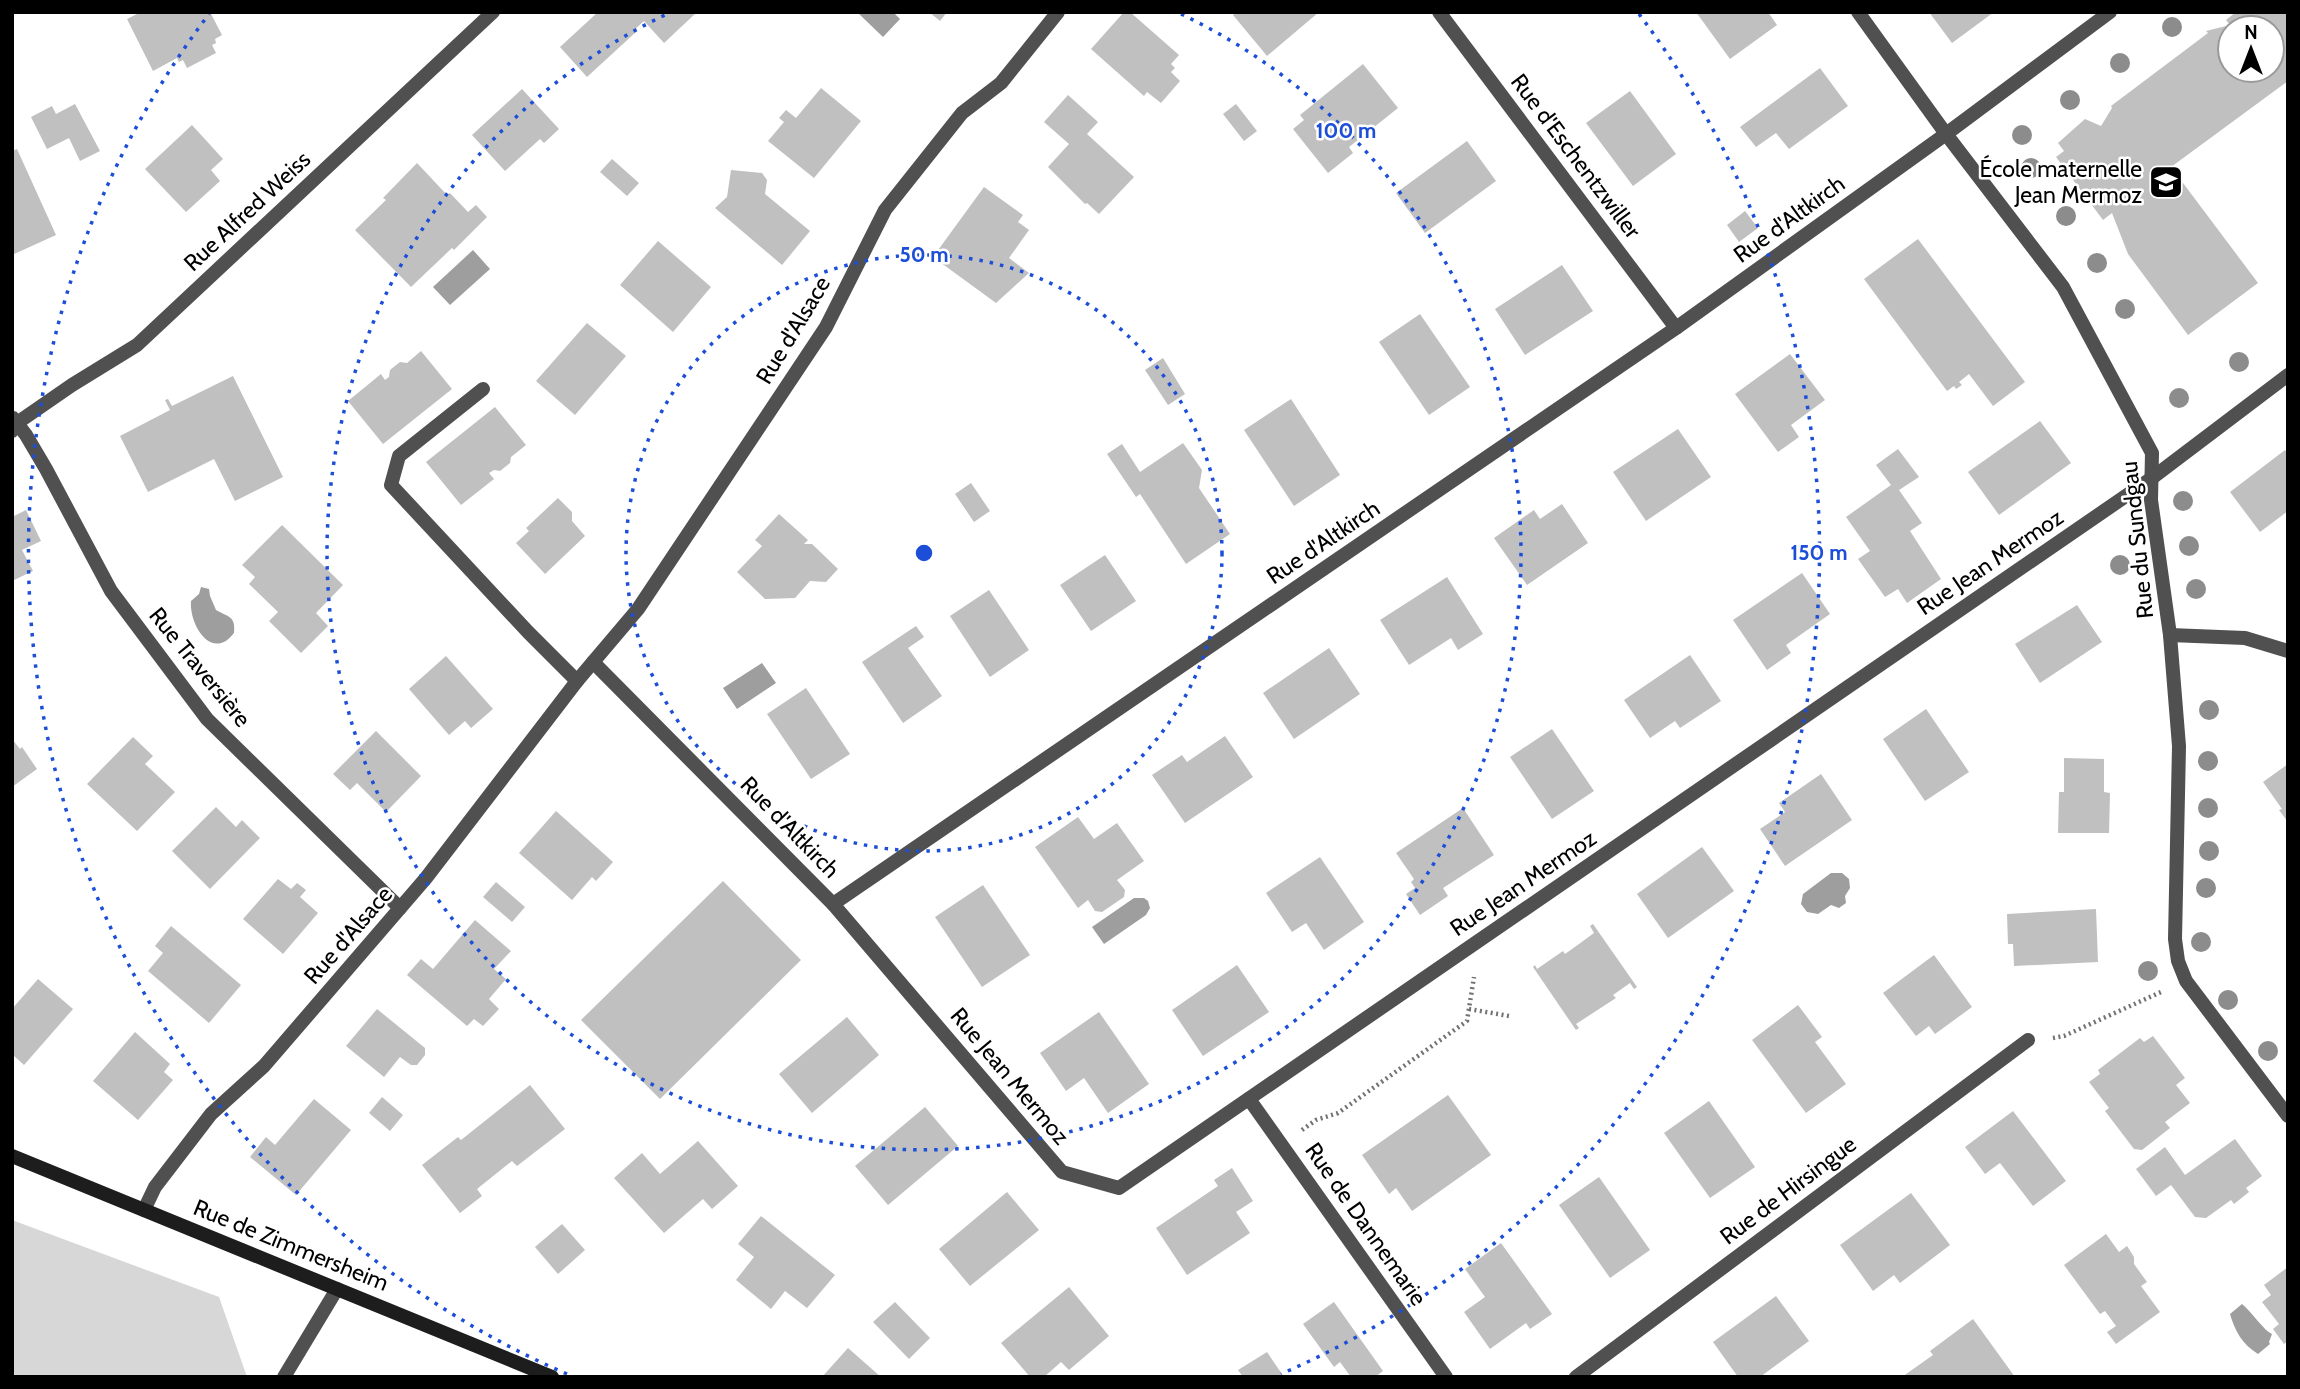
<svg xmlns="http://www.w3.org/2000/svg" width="2300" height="1389" font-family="Cabin,sans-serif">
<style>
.green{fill:#d7d7d7}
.water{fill:#9e9e9e}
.building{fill:#c0c0c0;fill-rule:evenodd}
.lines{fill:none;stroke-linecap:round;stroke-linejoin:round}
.path{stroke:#727272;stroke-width:4.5;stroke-dasharray:2 3.5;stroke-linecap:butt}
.minor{stroke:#505050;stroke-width:14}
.secondary{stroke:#1d1d1d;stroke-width:14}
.tree{fill:#8c8c8c}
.ring{fill:none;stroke:#1d4ed8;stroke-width:3.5;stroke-dasharray:3.5 7}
.labels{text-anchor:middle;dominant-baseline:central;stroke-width:5;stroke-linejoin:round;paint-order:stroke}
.street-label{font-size:23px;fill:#000;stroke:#fff}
.poi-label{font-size:23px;fill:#000;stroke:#fff;text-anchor:end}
.centre{fill:#1d4ed8;stroke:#fff;stroke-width:3.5}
.ring-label{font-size:21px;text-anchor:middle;font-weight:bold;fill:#1d4ed8;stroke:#fff;stroke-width:5;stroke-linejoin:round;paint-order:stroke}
</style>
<rect width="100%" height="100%" fill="#fff"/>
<polygon class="green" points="12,1220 219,1297 247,1377 12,1377"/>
<g class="water">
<polygon points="857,12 893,12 900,19 883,37"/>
<polygon points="473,250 490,269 450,305 433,287"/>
<path d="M201 587 209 589 210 596 216 610C228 617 236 616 234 633 212 662 189 625 191 601L199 594Z"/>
<polygon points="762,663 776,683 737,709 723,688"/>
<polygon points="1831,873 1842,873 1849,879 1850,888 1845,896 1846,903 1839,908 1831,905 1818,914 1807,912 1801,904 1803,894"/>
<polygon points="1134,898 1144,898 1148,901 1150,908 1146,915 1104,944 1092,927"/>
<path d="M2242 1304C2253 1313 2263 1330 2272 1334L2269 1342 2270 1344 2258 1354C2242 1344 2235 1331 2230 1314Z"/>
</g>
<g class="building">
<polygon points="141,12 210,12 222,35 215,39 216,43 212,45 216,53 187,68 183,60 179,62 177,58 153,71 127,19"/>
<polygon points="598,12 697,12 664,43 644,21 634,30 636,32 587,77 560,47"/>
<polygon points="929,12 947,12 940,21"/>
<polygon points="1124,12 1130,12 1179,55 1171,64 1175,68 1171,72 1180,81 1161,103 1147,92 1144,96 1091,49"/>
<polygon points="1237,12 1319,12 1267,56 1233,15"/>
<polygon points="1696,12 1768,12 1777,25 1730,59"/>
<polygon points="1929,12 1994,12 1952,43"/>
<path d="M2236 12H2288V81L2171 167 2258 283 2188 335 2128 254 2112 213 2103 220 2056 157 2064 151 2058 143 2085 119 2101 126 2112 108 2111 106 2208 33 2206 31 2230 25 2226 20ZM2230 28H2272V70H2230Z"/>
<polygon points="1363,64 1398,108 1349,147 1353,153 1328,173 1293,129 1304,120 1300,115"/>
<polygon points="1820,68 1848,106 1789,149 1776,133 1756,147 1740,127"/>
<polygon points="821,88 861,121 814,178 768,141 784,122 779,118 786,110 796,118"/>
<polygon points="522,89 559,129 544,143 540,139 505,171 472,135"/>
<polygon points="1630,91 1676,154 1633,186 1586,123"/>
<polygon points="1068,95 1098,122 1087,134 1134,177 1099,214 1087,203 1085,204 1048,167 1069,144 1044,122"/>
<polygon points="75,104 100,151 80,161 69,138 47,149 31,117 52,106 56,114"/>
<polygon points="1236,104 1257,131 1244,141 1223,114"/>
<polygon points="192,125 223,159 211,170 220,181 186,212 145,169"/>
<polygon points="1467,141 1496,181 1425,233 1396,193"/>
<polygon points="17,149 56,235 12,255 12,151"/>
<polygon points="612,159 639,183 627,196 600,172"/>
<polygon points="417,163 447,195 450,193 468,212 476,205 487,217 454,250 452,248 411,287 355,230 386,200 383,198"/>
<polygon points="731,170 762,173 767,180 765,194 810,231 782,265 715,208 727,197"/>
<polygon points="984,187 1023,215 1018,222 1029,230 1009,258 1029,273 996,303 933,257"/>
<polygon points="1745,211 1758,228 1739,242 1727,225"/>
<polygon points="1918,239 2025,382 1993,406 1969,374 1959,382 1962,385 1956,389 1954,386 1947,391 1864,279"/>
<polygon points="658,241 711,287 673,332 620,285"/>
<polygon points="1562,265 1593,311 1525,355 1495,309"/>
<polygon points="1420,314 1470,387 1429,415 1379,342"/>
<polygon points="587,323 626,356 575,415 536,381"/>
<polygon points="421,351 452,389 383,444 348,401 381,374 385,380 389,377 390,370 400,362 407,363"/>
<polygon points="1790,354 1825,400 1791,425 1799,437 1778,452 1735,394"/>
<polygon points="1163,358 1185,394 1168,405 1145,370"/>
<polygon points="233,376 283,477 235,501 214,459 148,492 120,436 170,410 165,400 168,399 172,406"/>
<polygon points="1291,399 1340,475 1294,506 1244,430"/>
<polygon points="495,407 526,445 511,457 510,463 500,471 494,470 489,473 494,479 461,505 426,462"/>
<polygon points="2040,421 2071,463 1999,515 1968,472"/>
<polygon points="1678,429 1711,477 1646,521 1613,472"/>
<polygon points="1183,443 1202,470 1199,488 1230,534 1186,564 1140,494 1136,497 1107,454 1122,444 1140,472"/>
<polygon points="1898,449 1919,477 1899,490 1922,523 1910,531 1941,579 1907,603 1898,589 1885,597 1858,559 1870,551 1846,517 1891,485 1876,465"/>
<polygon points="2285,450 2288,454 2288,511 2260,532 2230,492"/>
<polygon points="971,483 990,511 974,522 955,494"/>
<polygon points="558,498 572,512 572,521 585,536 545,574 516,543 529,531 526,528"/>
<polygon points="1562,504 1588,543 1527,585 1494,538 1534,510 1540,519"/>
<polygon points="26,510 41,541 22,550 33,571 12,581 12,517"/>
<polygon points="779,514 808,540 804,544 812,544 838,569 826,582 810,581 795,598 765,599 737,572 762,546 755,540"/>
<polygon points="282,525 343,585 316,613 328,626 301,653 269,621 278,612 249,584 255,577 242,565"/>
<polygon points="1105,555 1136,601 1091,631 1060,585"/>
<polygon points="1802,573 1830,614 1786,645 1791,653 1767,670 1733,620"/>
<polygon points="1447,577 1483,634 1458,650 1451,638 1409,665 1380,620"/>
<polygon points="989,590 1029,650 990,677 950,616"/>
<polygon points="2077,605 2102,642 2040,683 2015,644"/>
<polygon points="916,626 924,637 908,648 942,696 903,723 862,662"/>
<polygon points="1329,648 1360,694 1294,739 1263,693"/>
<polygon points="1690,655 1721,701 1680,728 1675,721 1650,738 1624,700"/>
<polygon points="446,656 493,709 471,728 465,721 449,735 409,689"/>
<polygon points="806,688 850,754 811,779 767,714"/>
<polygon points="1926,709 1969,772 1925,801 1883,739"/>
<polygon points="1552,729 1594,791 1552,819 1510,757"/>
<polygon points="376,731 421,776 386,812 357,783 350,790 333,774"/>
<polygon points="1225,736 1253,777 1185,823 1152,775 1182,755 1187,762"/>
<polygon points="133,737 153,756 145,764 175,792 137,831 87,784"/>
<polygon points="12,739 20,749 22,747 37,769 12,787"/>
<polygon points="2064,758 2104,759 2104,792 2110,793 2109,833 2058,833 2059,792 2064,792"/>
<polygon points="2288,764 2288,822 2279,810 2282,809 2263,782"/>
<polygon points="1821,774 1852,820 1785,866 1760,829 1785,812 1779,803"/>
<polygon points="216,807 236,827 242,820 260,838 210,889 172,851"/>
<polygon points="1463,808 1494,855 1443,888 1448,896 1420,915 1406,894 1415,888 1411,882 1414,879 1396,853"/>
<polygon points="556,811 613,862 596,881 592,877 572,900 519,853"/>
<polygon points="1078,817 1094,839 1117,823 1144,861 1117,880 1125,890 1124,897 1102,912 1095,911 1088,900 1078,908 1035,847"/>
<polygon points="1702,847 1734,891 1668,938 1637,894"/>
<polygon points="1320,857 1364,922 1324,950 1306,923 1292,932 1266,893"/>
<polygon points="278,879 291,889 297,883 306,890 300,897 318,913 283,954 243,919"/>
<polygon points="723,881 801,960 660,1099 581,1020"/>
<polygon points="496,882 525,907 512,922 483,897"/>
<polygon points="983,885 1030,955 982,987 935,917"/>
<polygon points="2096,909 2098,962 2014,966 2013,944 2008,944 2007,914"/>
<polygon points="475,920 511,951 494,969 506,979 489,999 499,1009 483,1026 474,1019 467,1026 407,975 421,959 433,969"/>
<polygon points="1593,924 1637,987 1634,989 1630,983 1613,995 1616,998 1576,1024 1579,1028 1576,1030 1533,967 1535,965 1537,969 1563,951 1565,954 1579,944 1594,933 1590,926"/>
<polygon points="171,926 241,985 209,1023 148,971 163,953 155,946"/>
<polygon points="1934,955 1972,1007 1935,1034 1929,1026 1916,1036 1883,993"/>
<polygon points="1237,965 1269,1012 1203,1056 1172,1010"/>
<polygon points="38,979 73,1009 24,1065 12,1054 12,1009"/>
<polygon points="1798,1005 1822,1037 1815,1042 1846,1084 1806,1113 1752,1040"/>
<polygon points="377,1009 425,1048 425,1055 417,1065 411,1065 400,1057 384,1077 346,1046"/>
<polygon points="1099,1012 1149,1084 1108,1113 1084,1078 1066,1091 1040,1053"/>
<polygon points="847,1017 879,1055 812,1113 779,1074"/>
<polygon points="135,1032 170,1064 164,1072 173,1080 138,1120 93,1081"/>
<polygon points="2153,1036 2185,1078 2176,1085 2190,1103 2165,1122 2170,1128 2142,1150 2134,1149 2105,1111 2109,1108 2089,1082 2100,1074 2098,1070 2140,1038 2144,1042"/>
<polygon points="530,1085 565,1129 517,1166 512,1161 477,1189 482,1196 460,1213 422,1165 458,1137 461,1140"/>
<polygon points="1448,1095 1491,1155 1412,1211 1396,1188 1389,1194 1362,1155"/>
<polygon points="382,1097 403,1115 390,1131 369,1113"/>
<polygon points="314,1099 351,1130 296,1195 250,1157 266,1137 275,1145"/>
<polygon points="1709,1101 1755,1167 1710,1198 1664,1133"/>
<polygon points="925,1107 958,1146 888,1205 855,1166"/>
<polygon points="2013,1111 2066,1181 2033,1206 2000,1163 1985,1174 1965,1147"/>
<polygon points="2235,1139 2262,1176 2246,1188 2249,1192 2234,1204 2231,1200 2206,1218 2195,1217 2171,1185 2156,1196 2136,1169 2165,1147 2185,1175"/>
<polygon points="698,1141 738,1186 712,1209 703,1199 664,1233 614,1178 642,1153 660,1174"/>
<polygon points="1232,1168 1253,1201 1236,1212 1250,1233 1187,1275 1156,1228 1218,1186 1214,1180"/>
<polygon points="1599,1177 1650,1250 1610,1278 1559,1205"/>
<polygon points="1007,1192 1039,1230 970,1286 939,1249"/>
<polygon points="1911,1193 1950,1245 1900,1283 1894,1275 1873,1291 1840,1245"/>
<polygon points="761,1216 835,1275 807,1308 785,1291 771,1309 736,1280 754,1257 738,1244"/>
<polygon points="562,1224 585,1250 558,1274 535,1247"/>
<polygon points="2106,1234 2119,1252 2127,1246 2134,1257 2134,1264 2147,1282 2141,1286 2160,1312 2116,1344 2107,1332 2116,1326 2105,1311 2100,1314 2064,1265"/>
<polygon points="1501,1243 1552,1314 1530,1329 1526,1323 1490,1349 1464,1312 1485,1297 1465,1269"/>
<polygon points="2288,1267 2288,1341 2284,1344 2273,1329 2279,1324 2262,1302 2271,1295 2264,1285"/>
<polygon points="1069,1287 1109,1336 1069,1370 1061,1362 1044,1377 1030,1377 1001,1343"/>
<polygon points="1776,1296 1809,1341 1760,1377 1738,1377 1713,1342"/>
<polygon points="895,1302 930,1338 909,1359 873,1322"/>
<polygon points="1334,1302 1383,1371 1375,1377 1351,1377 1340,1362 1334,1367 1303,1324"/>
<polygon points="1973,1319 2015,1377 1902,1377 1933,1355 1930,1351"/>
<polygon points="848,1348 881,1377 822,1377"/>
<polygon points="1267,1352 1284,1377 1243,1377 1238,1370"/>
</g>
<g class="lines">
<g class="path">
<polyline points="1469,1009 1509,1016"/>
<polyline points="2053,1038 2064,1036 2161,992"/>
<polyline points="1302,1130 1316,1120 1338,1113 1467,1021 1474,977"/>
</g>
<g class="minor">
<polyline points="1439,12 1676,328"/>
<polyline points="1858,12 1946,134 2063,287 2152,453 2151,500 2170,635 2179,746 2175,939 2178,961 2186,981 2288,1116"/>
<polyline points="483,389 399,456 391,485 528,632 577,681"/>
<polyline points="13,418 26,435 46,469 111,591 207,719 400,908"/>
<polyline points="12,431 17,423 72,385 137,345 493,12"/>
<polyline points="2170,635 2245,638 2288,651"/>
<polyline points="593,662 833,904 1676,328 1946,134 2110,12"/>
<polyline points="833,904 1062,1172 1119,1188 2152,478 2288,375"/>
<polyline points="1249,1099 1446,1377"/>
<polyline points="144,1210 155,1187 211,1114 264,1066 426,878 577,681 638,609 826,327 885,210 962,113 1001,83 1058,12"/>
<polyline points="284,1377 337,1289"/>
<polyline points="1576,1377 2028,1040"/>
</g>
<polyline class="secondary" points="12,1156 552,1377"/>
</g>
<g class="tree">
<circle cx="2172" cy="27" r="10"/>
<circle cx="2120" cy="63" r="10"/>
<circle cx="2070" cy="100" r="10"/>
<circle cx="2022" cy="135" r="10"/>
<circle cx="2031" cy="168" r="10"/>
<circle cx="2066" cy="216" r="10"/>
<circle cx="2097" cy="263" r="10"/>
<circle cx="2125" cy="309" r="10"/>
<circle cx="2239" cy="362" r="10"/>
<circle cx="2179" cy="398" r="10"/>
<circle cx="2183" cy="501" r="10"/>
<circle cx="2189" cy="546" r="10"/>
<circle cx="2120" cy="565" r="10"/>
<circle cx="2196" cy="589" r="10"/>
<circle cx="2209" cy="710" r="10"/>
<circle cx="2208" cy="761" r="10"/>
<circle cx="2208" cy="808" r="10"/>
<circle cx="2209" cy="851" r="10"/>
<circle cx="2206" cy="888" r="10"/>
<circle cx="2201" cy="942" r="10"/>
<circle cx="2148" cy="971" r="10"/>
<circle cx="2228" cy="1000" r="10"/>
<circle cx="2268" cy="1051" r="10"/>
</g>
<g class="ring">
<circle cx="924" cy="553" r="298"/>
<path d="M1181 14A597 597 0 1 1 667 14"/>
<path d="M567 1374A895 895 0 0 1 209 14M1639 14A895 895 0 0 1 1281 1374"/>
</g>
<defs>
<g id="school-square" transform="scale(1.75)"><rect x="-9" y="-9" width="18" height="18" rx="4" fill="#000" stroke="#fff"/><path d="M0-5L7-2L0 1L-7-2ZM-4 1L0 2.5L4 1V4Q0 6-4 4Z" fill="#fff"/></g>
</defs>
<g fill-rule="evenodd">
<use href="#school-square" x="2166" y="182"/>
</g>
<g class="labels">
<g class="street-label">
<text transform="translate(1576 156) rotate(53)">Rue d'Eschentzwiller</text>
<text transform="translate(247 211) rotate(-43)">Rue Alfred Weiss</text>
<text transform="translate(1789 219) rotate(-36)">Rue d'Altkirch</text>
<text transform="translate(793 330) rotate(-59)">Rue d'Alsace</text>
<text transform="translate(2137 540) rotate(-96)">Rue du Sundgau</text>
<text transform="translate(1323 542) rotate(-34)">Rue d'Altkirch</text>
<text transform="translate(1990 562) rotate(-34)">Rue Jean Mermoz</text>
<text transform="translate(200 667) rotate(51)">Rue Traversière</text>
<text transform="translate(790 827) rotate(46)">Rue d'Altkirch</text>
<text transform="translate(1523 883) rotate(-34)">Rue Jean Mermoz</text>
<text transform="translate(348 935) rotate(-49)">Rue d'Alsace</text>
<text transform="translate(1010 1076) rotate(50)">Rue Jean Mermoz</text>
<text transform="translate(1788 1190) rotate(-37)">Rue de Hirsingue</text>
<text transform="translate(1366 1224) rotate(55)">Rue de Dannemarie</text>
<text transform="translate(291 1245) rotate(22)">Rue de Zimmersheim</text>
</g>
<g class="poi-label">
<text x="2142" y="169">École maternelle<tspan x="2142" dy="26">Jean Mermoz</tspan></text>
</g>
</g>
<circle cx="924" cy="553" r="10" class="centre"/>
<g class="ring-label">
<text x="1346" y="138">100 m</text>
<text x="924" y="262">50 m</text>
<text x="1819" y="560">150 m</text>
</g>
<rect width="2300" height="1389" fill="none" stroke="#000000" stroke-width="28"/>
<g transform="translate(2251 49)"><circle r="33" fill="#ffffff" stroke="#999999" stroke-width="2"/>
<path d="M0-5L12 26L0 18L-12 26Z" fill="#000000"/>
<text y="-10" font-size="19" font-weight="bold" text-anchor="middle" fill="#000000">N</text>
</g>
</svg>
